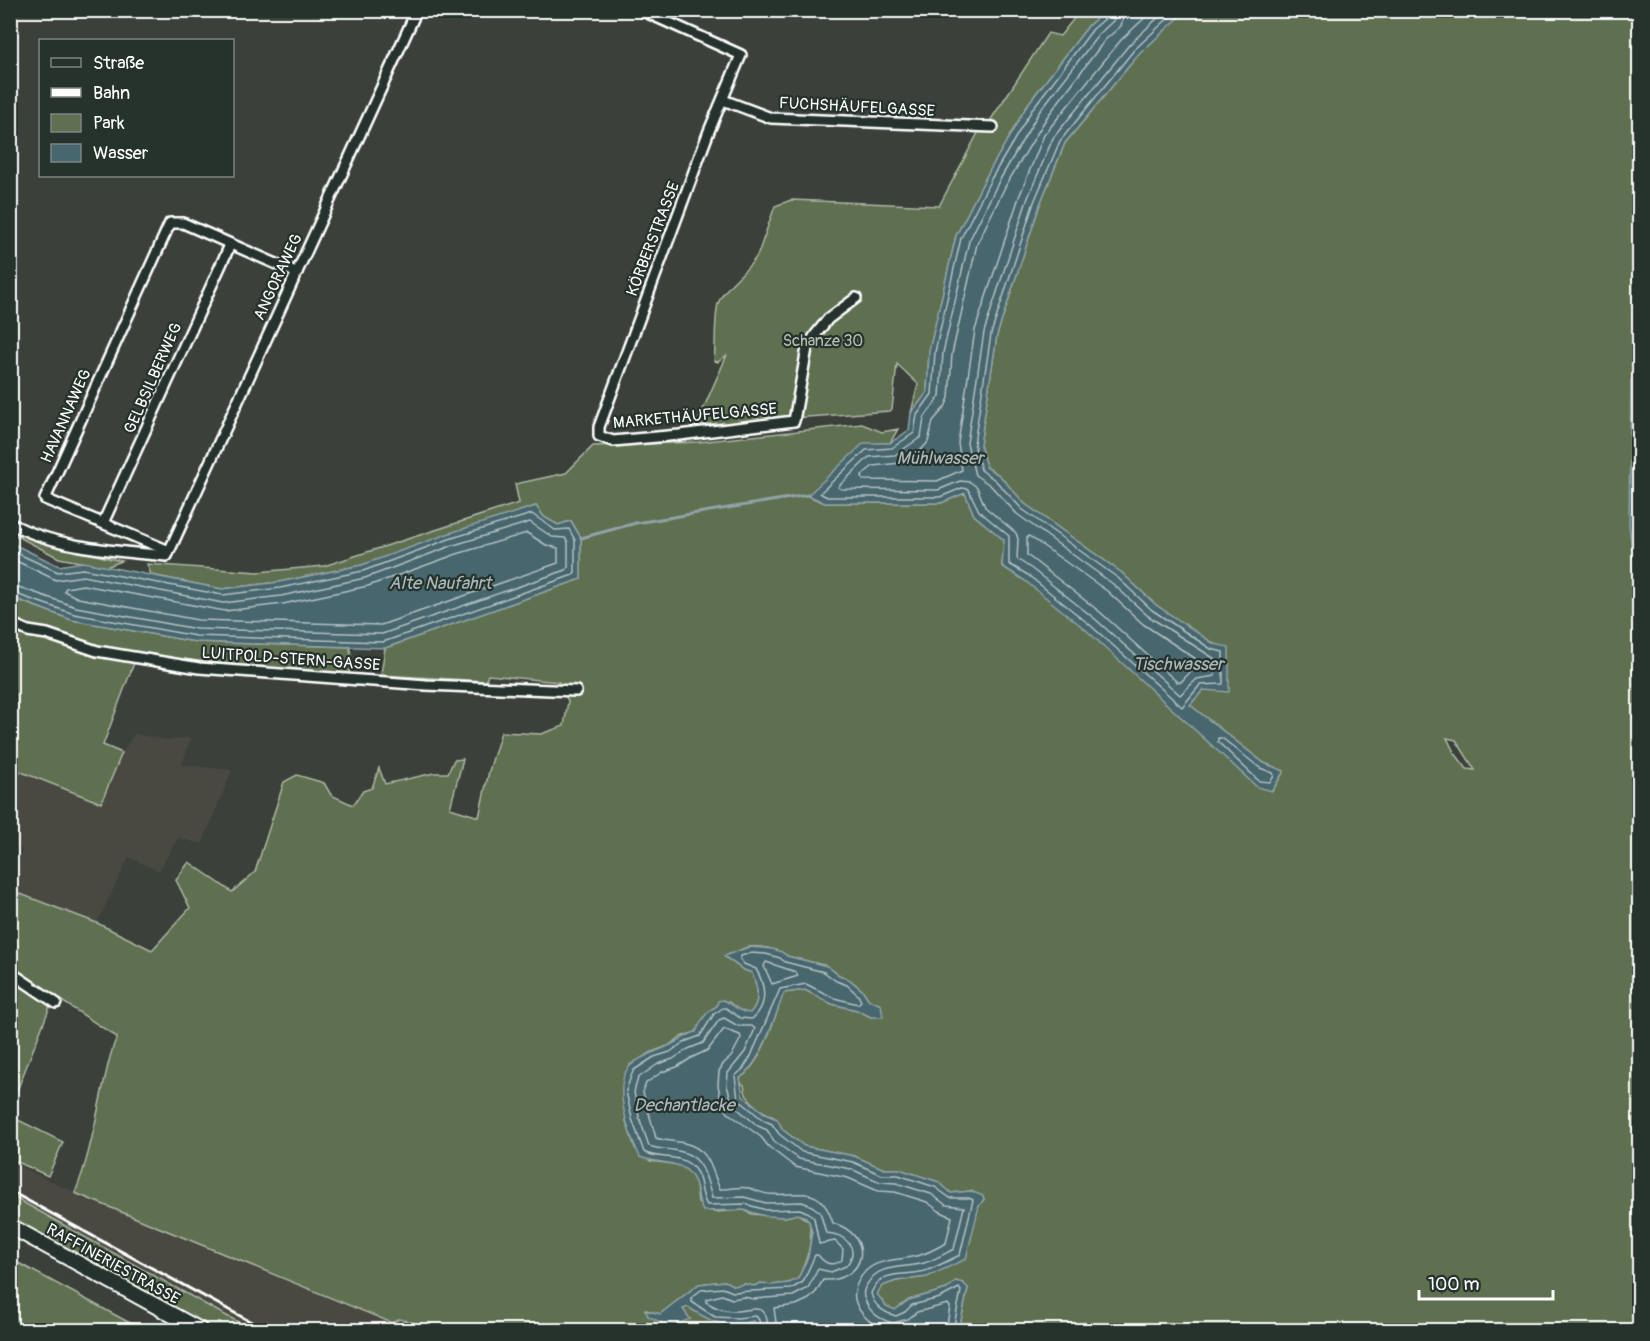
<svg xmlns="http://www.w3.org/2000/svg" width="1650" height="1341" font-family="Pangolin,sans-serif">
<style>
.built{fill:#4a4943}
.green{fill:#5f6f51;stroke:#afb7a8;stroke-width:1.5;fill-rule:evenodd}
.water{fill:#47666e;stroke:#91a3a8;stroke-width:1.5}
.lines{fill:none;stroke-linecap:round;stroke-linejoin:round}
.shore{stroke:#b5c2c5;stroke-width:1.5}
.stream{stroke:#91a3a8;stroke-width:3}
.street-casing{stroke:#fff;stroke-width:14}
.secondary-casing{stroke:#fff;stroke-width:18}
.street{stroke:#26332d;stroke-width:9}
.secondary{stroke:#26332d;stroke-width:14}
.rail{stroke:#fff;stroke-width:3}
.labels{text-anchor:middle;dominant-baseline:central;stroke-width:4.5;stroke-linejoin:round;paint-order:stroke}
.street-label{font-size:16px;fill:#fff;stroke:#26332d}
.park-label{font-size:16px;fill:#b7beb1;stroke:#26332d}
.water-label{font-size:18px;font-style:italic;fill:#acbabe;stroke:#26332d}
</style>
<rect width="100%" height="100%" fill="#3b403a"/>
<filter id="ink" filterUnits="userSpaceOnUse"><feTurbulence type="fractalNoise" baseFrequency=".0167" numOctaves="2"/><feDisplacementMap in="SourceGraphic" scale="12" xChannelSelector="R" yChannelSelector="G"/><feConvolveMatrix kernelMatrix="1 2 1 2 8 2 1 2 1" color-interpolation-filters="sRGB"/></filter>
<g filter="url(#ink)">
<g class="built">
<polygon points="134,734 167,740 191,738 182,765 232,770 202,844 178,838 159,871 129,857 97,923 11,890 10,877 23,850 11,845 11,768 101,803 122,753"/>
<polygon points="10,1162 102,1205 410,1330 254,1330 11,1195"/>
</g>
<g class="green">
<path d="M1080 11H1105L1089 25 1028 104 986 177 956 236 929 351 927 393 911 413 918 384 897 364 892 409 890 411 696 425 727 355 718 362 714 361C716 347 714 311 719 301 728 282 748 272 758 254L775 206 791 200 939 206 979 131 990 121 1048 33 1060 36Z"/>
<path d="M1115 11H1639V1330H959L968 1288 956 1281 947 1289 909 1300 895 1310 886 1306 876 1294 882 1286 896 1281 927 1277 984 1199 971 1191 951 1193 938 1182 899 1169H884L854 1156 804 1146 783 1130 777 1119 757 1108 746 1095 744 1085 740 1083V1078C762 1064 775 1017 783 993L805 990 832 1004 857 1010 871 1017 881 1005 869 1000 863 991 850 980 839 975 827 966 787 956C779 948 759 946 748 947 740 949 733 955 725 957L742 969 752 973C758 988 761 1001 750 1013H742L729 1002C713 1007 704 1017 696 1032L681 1037 668 1046 652 1052 630 1065 626 1121 635 1148 650 1161 681 1165 690 1173 696 1184 698 1202 714 1212 744 1210 752 1214 785 1217 798 1214 809 1221C814 1242 807 1259 798 1279L789 1283 771 1285 761 1283 754 1286 745 1284 734 1286 725 1281 699 1284 660 1314 646 1310 648 1316 690 1319 682 1309 688 1307C713 1323 723 1328 753 1320L755 1330H430L422 1325 399 1319 392 1323 75 1193C90 1156 96 1117 105 1078 108 1064 111 1050 117 1037L11 968 10 890 97 923 152 950 190 908 176 880 189 862 232 892 255 872 284 782 297 775 324 783 331 795 353 805 363 791 372 788 379 768 385 784 434 773H448L454 760 463 759 450 808 479 817 489 771 501 732 541 734 564 726 568 701 559 682 488 675 486 681 381 675 385 648 581 579V538L571 521 558 525 544 517 536 506 362 565 279 582 222 589 151 575 147 564 258 572 324 566 519 503 515 484 566 473 593 446 698 442 862 424 882 432 898 429 890 443 864 444 808 496 825 503H941L965 493 974 515 1004 540 1002 566C1058 599 1106 647 1154 691 1192 725 1233 758 1272 791L1284 771 1264 763 1190 705 1203 690 1214 644 1156 605 1122 573 1025 504 999 475 986 467 980 445 997 335 1040 204 1065 143 1139 54 1167 28ZM1447 738 1456 740 1475 770 1467 769 1454 752Z"/>
<path d="M10 524C47 539 83 554 122 561L106 567 59 558 15 535 11 536Z"/>
<polygon points="10,597 72,620 196,642 350,647 352,667 347,675 137,655 103,745 122,753 101,803 11,768"/>
<polygon points="11,978 51,1004 11,1106"/>
<polygon points="10,1116 63,1142 48,1176 11,1159"/>
<polygon points="10,1195 221,1313 254,1330 213,1330 11,1220"/>
<polygon points="11,1259 143,1330 11,1330"/>
</g>
<g class="water">
<polygon points="1105,11 1189,11 1184,13 1139,54 1065,143 1040,204 997,335 980,445 986,467 999,475 1025,504 1122,573 1156,605 1214,644 1229,647 1229,692 1203,690 1190,705 1264,763 1284,771 1272,791 1257,787 1085,629 1024,580 1002,566 1004,540 974,515 965,493 941,503 825,503 808,495 864,443 890,443 909,430 911,413 927,393 929,351 956,236 986,177 1028,104 1089,25"/>
<polygon points="1639,363 1640,363 1639,606 1629,525 1631,381"/>
<polygon points="536,506 544,517 558,525 571,521 581,538 581,579 385,648 196,642 72,620 11,597 11,543 59,566 83,562 222,589 279,582 362,565 450,533"/>
<path d="M749 947C762 948 777 947 787 956L827 966 839 975 850 980 863 991 869 1000 881 1005 883 1017H871L857 1010 832 1004 805 990 784 993C774 1018 762 1063 740 1078L743 1096 767 1115 777 1119 783 1130 804 1146 854 1156 884 1169H899L939 1182 951 1193 971 1191 983 1196 984 1199 979 1206 966 1259 927 1277 896 1281 882 1286 877 1294 886 1306 895 1310 909 1300 947 1289 956 1281 963 1283 968 1288 959 1330H755L753 1321C722 1329 714 1323 688 1307L683 1309 690 1319 670 1327 648 1316 645 1310 660 1314 699 1284 725 1281 734 1286 745 1284 754 1286 761 1283 771 1285 789 1283 798 1279 808 1257 812 1232 809 1221 806 1217 798 1214 785 1217 765 1216 744 1210 703 1211C697 1201 699 1190 694 1180 684 1158 658 1165 640 1157 630 1137 610 1083 631 1065 641 1056 655 1052 668 1046 678 1042 685 1035 696 1032 701 1021 706 1011 717 1006L718 1001 723 1000C733 1004 737 1012 750 1013 761 1001 758 988 752 973L742 969 724 956Z"/>
</g>
<g class="lines">
<g class="shore">
<polyline points="1108,10 1107,17 1093,29 1033,108 991,179 961,238 935,352 932,394 917,415 914,433 892,448 866,450 820,493 827,497 940,497 962,488 968,489 979,511 1009,536 1009,564 1028,575 1089,624 1182,707 1200,685 1223,684 1223,652 1211,649 1152,610 1118,578 1022,509 995,480 981,470 974,444 991,334 1034,202 1060,141 1134,50 1177,10"/>
<polyline points="1116,10 1113,21 1099,34 1039,112 998,183 969,241 943,353 940,396 924,418 921,437 895,455 869,457 838,487 841,489 938,490 960,481 970,482 977,487 985,507 1016,533 1018,539 1017,559 1032,569 1094,618 1180,695 1197,679 1215,676 1215,659 1148,616 1113,584 1017,514 990,485 975,475 967,443 984,332 1027,200 1053,138 1129,45 1166,10"/>
<polyline points="1125,10 1121,26 1105,40 1047,117 1005,187 977,244 952,354 949,398 945,407 933,421 928,442 922,449 900,463 873,466 862,475 863,480 937,481 962,470 958,443 975,330 1019,197 1044,135 1121,40 1153,10"/>
<polyline points="1640,377 1637,383 1635,524 1640,558"/>
<polygon points="527,533 546,545 558,548 558,563 381,625 198,620 78,598 64,591 66,588 83,585 225,611 283,604 368,586 457,554"/>
<polygon points="1029,536 1107,591 1143,624 1202,663 1203,667 1190,672 1181,682 1177,682 1100,612 1027,555 1027,538"/>
<polyline points="10,550 58,572 83,569 223,595 280,588 363,571 452,538 532,514 555,530 569,529 575,540 575,572 573,575 383,642 196,636 74,614 10,592"/>
<polyline points="10,558 56,580 83,576 223,603 281,596 365,578 454,545 530,522 552,537 565,538 568,542 568,567 566,570 382,634 197,629 76,607 10,584"/>
<polygon points="1218,738 1222,738 1260,768 1273,773 1274,776 1270,782 1259,781 1218,742"/>
<polygon points="766,962 796,972 798,976 772,984 764,966"/>
<path d="M761 1330 759 1320 756 1316 737 1318 715 1317 692 1302 691 1298 701 1290 723 1288 733 1292 791 1289 803 1282 815 1255H818C825 1264 832 1267 842 1260L843 1249 835 1241 819 1244 814 1218 809 1213 800 1209 766 1210 745 1204 707 1205C700 1195 703 1180 695 1170 683 1152 660 1161 644 1152L632 1119 626 1091 631 1076 634 1070 654 1057 670 1052 684 1042 700 1036 714 1014 723 1008H726L740 1018 752 1019C768 1006 766 986 756 969L744 964 740 959 741 956 750 953 766 954 780 958 785 962 824 972 836 981 847 985 858 995 861 1001 858 1004 834 998 806 984 780 989 751 1056 743 1069 735 1076 738 1099 763 1120 772 1124 779 1134 802 1152 853 1162 882 1175H898L935 1187 950 1198H969L973 1200 960 1255C949 1260 937 1267 925 1271 904 1277 882 1268 871 1293 873 1305 884 1313 896 1316L905 1312 912 1305 940 1298 959 1288 961 1291 953 1330"/>
<path d="M768 1330C767 1299 754 1311 734 1311 723 1311 716 1308 706 1302V1299L722 1295 732 1299 744 1297 753 1299 793 1296 808 1288 818 1269 831 1272 846 1266C861 1248 845 1234 826 1233L820 1212 812 1206 802 1202 766 1203 744 1197 712 1198C705 1174 704 1154 673 1150 665 1149 657 1149 649 1146L639 1117 634 1092 638 1078 658 1064 673 1059 688 1049 703 1043 719 1020 724 1018 738 1026H752L755 1029 745 1052 728 1073 727 1086 733 1105 758 1126 767 1130 774 1141 799 1159 851 1169 880 1182 896 1183 931 1194 946 1205 964 1207 954 1249C944 1254 934 1260 924 1263 905 1269 879 1263 868 1283 864 1288 862 1294 865 1300 870 1313 881 1320 893 1323L908 1319 917 1312 948 1304 950 1307 946 1330"/>
<path d="M777 1330 774 1308 796 1305 809 1299 816 1292 823 1280C867 1282 875 1235 833 1223 820 1182 800 1197 768 1194 761 1193 756 1190 749 1188 740 1186 730 1189 720 1189 711 1170 711 1149 684 1143 675 1141 665 1141 656 1138L643 1092 646 1083 662 1072 677 1067 693 1057 708 1050 724 1029 740 1035 741 1038 731 1057 724 1063 719 1071 718 1085 721 1101 728 1113 761 1137 769 1147 795 1167 848 1178 878 1191 895 1192 927 1202 939 1211 952 1217 946 1243C938 1247 929 1253 920 1255 897 1262 872 1256 859 1280 855 1287 853 1295 856 1303 861 1316 873 1325 886 1330"/>
</g>
<polyline class="stream" points="581,538 636,523 808,495"/>
<g class="street-casing">
<g id="street">
<polyline points="641,10 741,55 709,131 599,427 599,436 613,441 679,435 794,421 807,348 816,334 828,319 856,298"/>
<polyline points="723,100 771,118 993,127"/>
<path d="M10 523C55 548 117 551 167 556L417 10"/>
<polyline points="103,523 230,245"/>
<polyline points="169,551 45,499 170,223 183,223 297,273"/>
<polyline points="10,623 28,631 47,634 97,651 199,668 426,685 576,691"/>
<polyline points="10,972 56,1003"/>
</g>
</g>
<g class="secondary-casing">
<polyline id="secondary" points="10,1226 200,1330"/>
</g>
<use href="#street" class="street"/>
<use href="#secondary" class="secondary"/>
<polyline class="rail" points="10,1191 266,1330"/>
</g>
</g>
<g class="labels">
<g class="street-label">
<text transform="translate(857 107) rotate(3)">FUCHSHÄUFELGASSE</text>
<text transform="translate(653 239) rotate(-69)">KÖRBERSTRASSE</text>
<text transform="translate(278 277) rotate(-65)">ANGORAWEG</text>
<text transform="translate(153 378) rotate(-66)">GELBSILBERWEG</text>
<text transform="translate(66 416) rotate(-66)">HAVANNAWEG</text>
<text transform="translate(695 416) rotate(-5)">MARKETHÄUFELGASSE</text>
<text transform="translate(291 659) rotate(4)">LUITPOLD-STERN-GASSE</text>
<text transform="translate(113 1264) rotate(29)">RAFFINERIESTRASSE</text>
</g>
<g class="park-label">
<text x="823" y="341">Schanze 30</text>
</g>
<g class="water-label">
<text x="940" y="458">Mühlwasser</text>
<text x="440" y="583">Alte Naufahrt</text>
<text x="1178" y="664">Tischwasser</text>
<text x="684" y="1105">Dechantlacke</text>
</g>
</g>
<rect width="1650" height="1341" fill="none" stroke="#26332d" stroke-width="36"/>
<rect x="18" y="18" width="1614" height="1305" fill="none" stroke="#fff" stroke-width="2" filter="url(#ink)"/>
<rect x="39" y="39" width="195" height="138" fill="#26332d" stroke="#7d8581" stroke-width="1.5"/>
<rect x="51" y="58" width="30" height="9" fill="#26332d" stroke="#7d8581" stroke-width="1.5"/>
<text x="93" y="69" font-size="18" fill="#ffffff">Straße</text>
<rect x="51" y="88" width="30" height="9" fill="#ffffff" stroke="#7d8581" stroke-width="1.5"/>
<text x="93" y="99" font-size="18" fill="#ffffff">Bahn</text>
<rect x="51" y="114" width="30" height="18" fill="#5f6f51" stroke="#7d8581" stroke-width="1.5"/>
<text x="93" y="129" font-size="18" fill="#ffffff">Park</text>
<rect x="51" y="144" width="30" height="18" fill="#47666e" stroke="#7d8581" stroke-width="1.5"/>
<text x="93" y="159" font-size="18" fill="#ffffff">Wasser</text>
<path d="M1419 1290v9h134v-9" fill="none" stroke="#ffffff" stroke-width="3"/>
<text x="1428" y="1290" font-size="18" fill="#ffffff" stroke="#26332d" stroke-width="4.5" paint-order="stroke">100 m</text>
</svg>
